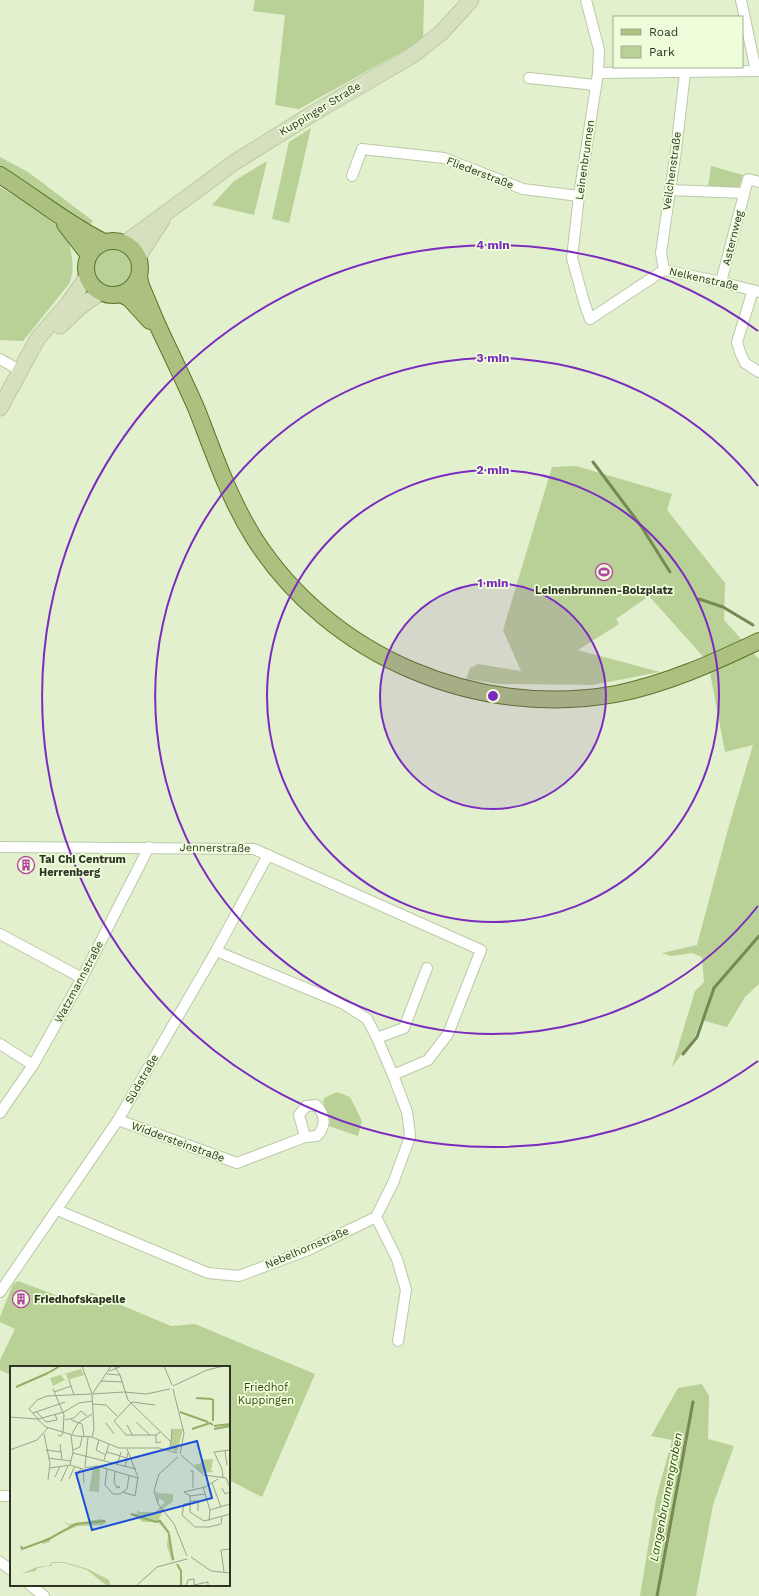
<svg xmlns="http://www.w3.org/2000/svg" width="759" height="1596" font-family="'Work Sans',sans-serif">
<style>
.green{fill:#b9d096}
.lines{fill:none;stroke-linecap:round;stroke-linejoin:round}
.stream{stroke:#758952;stroke-width:3}
.street-casing{stroke:#bbc9a7;stroke-width:12}
.secondary-casing{stroke:#bbc9a7;stroke-width:17}
.primary-casing{stroke:#5c7428;stroke-width:18}
.street{stroke:#fff;stroke-width:10}
.secondary{stroke:#d6e0bf;stroke-width:15}
.primary{stroke:#acc17f;stroke-width:16}
.ring{fill:none;stroke:#7b2cbf;stroke-width:2}
.labels{text-anchor:middle;dominant-baseline:central;stroke-width:3.5;stroke-linejoin:round;paint-order:stroke}
.street-label{font-size:11px;fill:#2e3326;stroke:#effeda}
.poi-label{font-size:11px;font-weight:bold;fill:#2e3326;stroke:#effeda;text-anchor:start}
.park-label{font-size:11px;fill:#35460f;stroke:#effeda}
.water-label{font-size:12px;font-style:italic;fill:#394b15;stroke:#effeda}
.inset-river{fill:none;stroke:#93ae65;stroke-width:2}
.inset-road{fill:none;stroke:#9aa48a;stroke-width:1}
.view{fill:#1d4ed8;fill-opacity:0.15;stroke:#1d4ed8;stroke-width:2}
.inset-edge{fill:none;stroke:#2e3326;stroke-width:2}
.centre{fill:#7b2cbf;stroke:#effeda;stroke-width:2}
.ring-label{font-size:12px;text-anchor:middle;font-weight:bold;fill:#7b2cbf;stroke:#effeda;stroke-width:3.5;stroke-linejoin:round;paint-order:stroke}
</style>
<rect width="100%" height="100%" fill="#e2f0cd"/>
<g class="green">
<polygon points="255,0 424,0 423,40 299,109 275,105 285,15 253,11"/>
<polygon points="311,128 289,223 272,219 289,142"/>
<polygon points="0,157 28,172 93,221 88,227 20,178 0,168"/>
<polygon points="267,161 254,215 212,205 234,181"/>
<polygon points="711,166 743,175 738,190 708,188"/>
<path d="M0 187C27 203 52 218 73 242L70 246C72 259 75 271 69 284L23 341 0 340Z"/>
<circle cx="113" cy="268" r="23"/>
<polygon points="576,466 672,494 667,510 725,583 724,620 759,659 759,984 745,997 727,1027 701,1020 695,1036 672,1067 695,991 704,982 702,957 692,953 671,956 662,953 697,945 728,829 753,745 725,752 708,662 649,596 616,619 619,624 578,650 660,672 593,685 498,684 466,679 470,668 478,664 521,671 503,630 552,467"/>
<polygon points="337,1092 350,1097 362,1121 358,1136 329,1126 330,1121 323,1102 324,1098"/>
<polygon points="18,1281 85,1306 90,1292 171,1326 195,1324 315,1374 262,1497 229,1480 229,1367 11,1367 11,1375 0,1370 0,1360 15,1329 0,1322 0,1317 13,1284"/>
<polygon points="702,1384 709,1396 708,1439 734,1446 713,1505 696,1596 640,1596 656,1499 672,1440 651,1436 678,1388"/>
</g>
<g class="lines">
<g class="stream">
<polyline points="593,462 641,526 670,572"/>
<polyline points="699,599 723,607 753,625"/>
<polyline points="683,1054 697,1037 714,988 759,936"/>
<polyline points="657,1596 693,1402"/>
</g>
<g class="street-casing">
<g id="street">
<polyline points="586,0 599,50 598,73 579,196 572,258 584,302 590,319 664,270 721,282 759,292"/>
<polyline points="741,0 756,71"/>
<polyline points="598,73 759,71"/>
<polyline points="529,78 595,85"/>
<polyline points="352,176 362,149 444,158 523,189 579,196"/>
<polyline points="670,190 744,193"/>
<polyline points="664,270 661,253 676,150 685,73"/>
<polyline points="721,282 748,179 759,182"/>
<polyline points="753,290 737,342 740,352 745,363 759,372"/>
<polyline points="0,359 21,371"/>
<polyline points="0,847 254,849 481,950 448,1034 428,1060 393,1075"/>
<polyline points="0,934 82,978"/>
<polyline points="377,1038 404,1028 427,968"/>
<polyline points="0,1044 33,1065"/>
<polyline points="0,1113 33,1065 82,978 149,847"/>
<path d="M118 1120 237 1163 305 1137 317 1136C326 1126 326 1115 316 1105L306 1106 299 1115 305 1137"/>
<polyline points="57,1210 208,1273 239,1276 308,1250 376,1217 393,1183 410,1137 409,1126 407,1112 393,1075 377,1038 367,1019 344,1004 216,951"/>
<polyline points="376,1217 397,1259 406,1290 398,1341"/>
<polyline points="0,1292 118,1120 216,951 268,855"/>
<polyline points="0,1496 11,1496"/>
<polyline points="0,1562 11,1570"/>
<polyline points="30,1585 44,1596"/>
</g>
</g>
<g class="secondary-casing">
<g id="secondary">
<polyline points="125,243 235,162 312,114 413,55 442,32 471,0"/>
<polyline points="138,257 162,220"/>
<polyline points="60,326 80,307 101,292"/>
<polyline points="0,408 38,338 67,305 87,277"/>
</g>
</g>
<g class="primary-casing">
<g id="primary">
<path d="M0 175C35 197 67 224 104 242"/>
<polyline points="65,224 89,255"/>
<circle cx="113" cy="268" r="27"/>
<path d="M139 277 141 286C149 304 156 323 165 341 176 364 187 387 197 410 214 454 229 498 254 538 330 657 477 719 616 694 666 684 713 663 759 641"/>
<polyline points="120,294 129,298 150,321"/>
</g>
</g>
<use href="#street" class="street"/>
<use href="#secondary" class="secondary"/>
<use href="#primary" class="primary"/>
</g>
<circle cx="493" cy="696" r="113" fill="#7b2cbf" fill-opacity=".12"/>
<g class="ring">
<circle cx="493" cy="696" r="113"/>
<circle cx="493" cy="696" r="226"/>
<path d="M758 906A338 338 0 1 1 758 486"/>
<path d="M758 1061A451 451 0 1 1 758 331"/>
</g>
<defs>
<g id="stadium-ring" transform="scale(0.9)"><circle r="9.5" fill="#effeda" stroke="#b544a0" stroke-width="1.5"/><path d="M0-5a6.5 5 0 1 0 0 10a6.5 5 0 1 0 0-10ZM-3.5-1.8h7v3.6h-7Z" fill="#b544a0"/></g>
<g id="building-ring" transform="scale(0.9)"><circle r="9.5" fill="#effeda" stroke="#b544a0" stroke-width="1.5"/><path d="M-4-6H4V6H1V3H-1V6H-4ZM-2.5-4.3h1.7v1.8h-1.7ZM.8-4.3h1.7v1.8H.8ZM-2.5-1h1.7V.8h-1.7ZM.8-1h1.7V.8H.8Z" fill="#b544a0"/></g>
</defs>
<g fill-rule="evenodd">
<use href="#stadium-ring" x="604" y="572"/>
<use href="#building-ring" x="26" y="865"/>
<use href="#building-ring" x="21" y="1299"/>
</g>
<g class="labels">
<g class="street-label">
<text transform="translate(320 109) rotate(-31)">Kuppinger Straße</text>
<text transform="translate(585 160) rotate(-82)">Leinenbrunnen</text>
<text transform="translate(672 171) rotate(-82)">Veilchenstraße</text>
<text transform="translate(480 173) rotate(21)">Fliederstraße</text>
<text transform="translate(733 238) rotate(-76)">Asternweg</text>
<text transform="translate(704 279) rotate(13)">Nelkenstraße</text>
<text transform="translate(215 848) rotate(1)">Jennerstraße</text>
<text transform="translate(79 982) rotate(-62)">Watzmannstraße</text>
<text transform="translate(142 1079) rotate(-60)">Südstraße</text>
<text transform="translate(178 1142) rotate(20)">Widdersteinstraße</text>
<text transform="translate(307 1248) rotate(-23)">Nebelhornstraße</text>
</g>
<g class="poi-label">
<text x="604" y="590" text-anchor="middle">Leinenbrunnen-Bolzplatz</text>
<text x="39" y="859">Tai Chi Centrum<tspan x="39" dy="13">Herrenberg</tspan></text>
<text x="34" y="1299">Friedhofskapelle</text>
</g>
<g class="park-label">
<text x="266" y="1387">Friedhof<tspan x="266" dy="13">Kuppingen</tspan></text>
</g>
<g class="water-label">
<text transform="translate(666 1497) rotate(-79)">Langenbrunnengraben</text>
</g>
</g>
<g transform="translate(10 1366)">
<rect width="220" height="220" fill="#e2f0cd"/>
<path d="M71 3 74 9 58 14 56 8 51 9 55 14 43 20 40 12ZM162 63H173L167 86 161 83V80ZM203 93 201 104 204 106 192 107 184 99 191 97V94ZM83 102H90L89 126 79 125ZM146 124 147 127 163 128V135L154 142 149 153 160 167V182L165 193 162 195 157 180 158 168 152 160 148 156H133L120 147 127 148 128 144 130 146H145L155 136 149 132V138L145 126ZM92 153 97 156 92 159 68 160 41 171 40 176 33 178 32 175 60 160 52 155 59 158ZM42 196H54L78 203 99 214 101 220H97L77 204 54 197H42L41 200 28 202 25 205 11 208 27 201 39 200Z" fill="#b9d096"/>
<path class="inset-river" d="M38 7 50 0M6 21 38 7M186 32 202 33M203 33V55M170 46 198 56M204 60 220 58M182 63 200 57 203 59M204 63 220 60M121 148 146 156 150 155 159 167M159 168 163 194M11 180 12 183 39 173 66 158 95 155M167 198 171 205V220"/>
<path class="inset-road" d="M72 0 82 28 84 63 82 71M104 0 110 9 118 34 161 76 159 84M154 0 162 19M99 5 112 0M97 8 110 9M59 14 64 29M91 15 113 16M163 20 197 4 214 0M43 23 54 49 53 67 51 70 48 69M163 23 174 67 170 88M44 26 61 20M83 27 101 0M81 28 37 30 27 34 19 43 28 53 54 46 69 37 83 35M82 28 114 26 136 28 160 23M83 38 96 39 107 50M145 39 122 36 104 55 116 69H146L150 66M26 45 36 56 47 54 45 48M23 47 55 36M0 51 27 53 36 61 66 70 82 71 109 82H149L167 87M55 54 64 52 71 45 77 50M61 54 72 58 74 70M126 56 140 69M96 57 104 68M117 59 123 70M34 68 40 97 38 114M62 68 68 57 82 48M146 69V77L151 76M89 74 86 84 96 89M161 76 162 63M50 78 52 93M0 84 27 74 38 62M36 84 51 86M63 84 70 81 72 71M215 84 217 99M97 86 117 92M63 87 126 103M171 89 194 109 216 112 220 122M168 91 149 108 144 125 148 138 164 158 177 190M38 92 61 95M94 94 99 78M60 99 63 86 61 69M107 99 111 86M87 100 128 112M75 101 78 71M115 101 118 87M40 102 60 99 73 103M74 102 87 100M73 103 74 117M97 103 95 119 103 128H110L117 123 119 110M180 105H183V122M105 106 104 116 107 122 110 121H107M45 111 50 100M213 112 212 103 204 86 220 84M59 113 65 100M66 113 71 102M208 113 195 121 174 126 180 130V146L194 155 220 148M51 115 58 100M202 117 211 141M193 121 200 144 199 155M212 122 215 128 220 126M113 126 125 130 128 111 117 83M180 130 195 128M180 135H188V145M180 137 174 138 172 149 185 161H199L211 158 212 151M200 144 220 138M181 191 201 205 220 207M214 206 211 184 220 183M184 219 198 216V220M126 220 147 201 177 193M176 220 178 214 184 213V220"/>
<path class="view" d="M187 75 202 132 82 164 66 107Z"/>
<rect width="220" height="220" class="inset-edge"/>
</g>
<circle cx="493" cy="696" r="6" class="centre"/>
<g class="ring-label">
<text x="493" y="249">4 min</text>
<text x="493" y="362">3 min</text>
<text x="493" y="474">2 min</text>
<text x="493" y="587">1 min</text>
</g>
<rect x="613" y="16" width="130" height="52" fill="#effeda" stroke="#a2ad92"/>
<rect x="621" y="29" width="20" height="6" fill="#acc17f" stroke="#a2ad92"/>
<text x="649" y="36" font-size="12" fill="#2e3326">Road</text>
<rect x="621" y="46" width="20" height="12" fill="#b9d096" stroke="#a2ad92"/>
<text x="649" y="56" font-size="12" fill="#2e3326">Park</text>
</svg>
